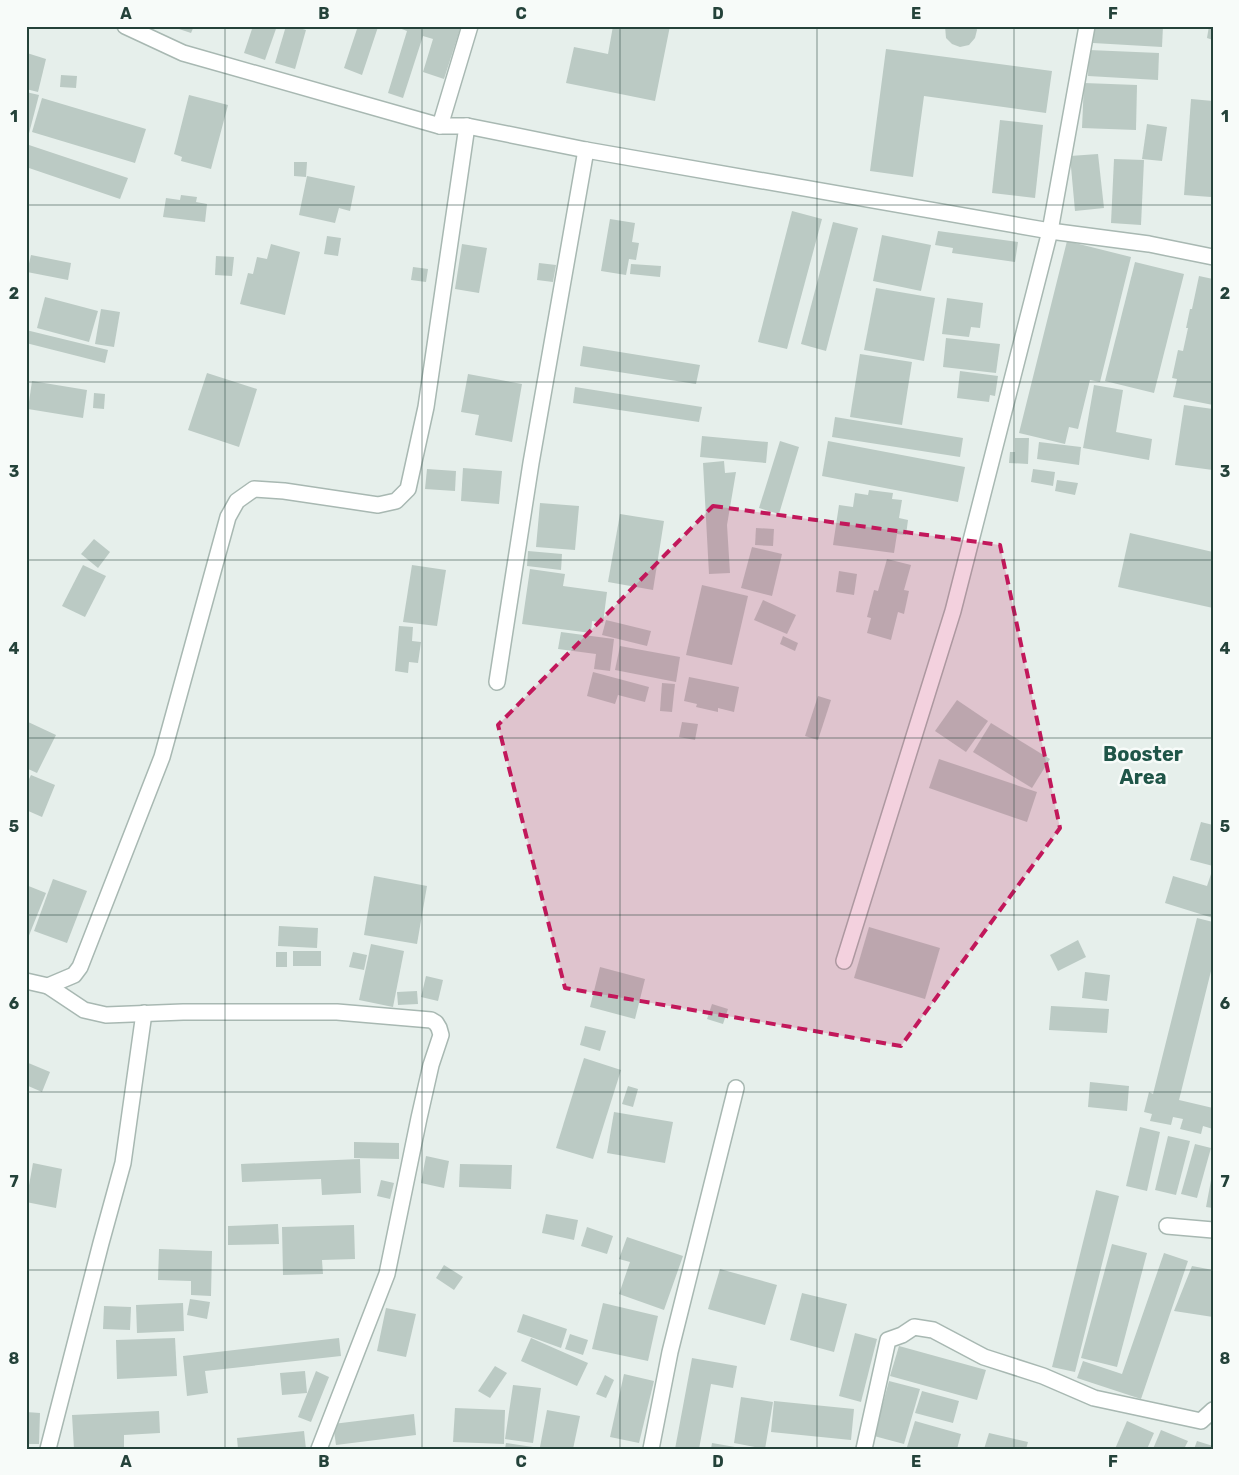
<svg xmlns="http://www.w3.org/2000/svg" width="1239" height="1475" font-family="Rubik,sans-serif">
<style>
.building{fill:#bbcac4}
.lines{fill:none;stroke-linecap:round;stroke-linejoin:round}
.minor-casing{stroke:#a8b8b2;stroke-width:18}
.minor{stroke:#fff;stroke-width:15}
.marked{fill:#c2185b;fill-opacity:0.2;stroke:#c2185b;stroke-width:4;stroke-dasharray:10 6;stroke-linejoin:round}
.grid{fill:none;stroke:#24423a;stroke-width:1;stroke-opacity:0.55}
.labels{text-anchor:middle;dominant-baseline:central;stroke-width:5;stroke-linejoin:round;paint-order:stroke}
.quarter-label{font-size:20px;font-weight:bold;fill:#1f5548;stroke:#f7fbf9}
.neatline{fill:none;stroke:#24423a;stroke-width:2}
.grid-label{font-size:16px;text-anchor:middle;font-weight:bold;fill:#24423a}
</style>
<rect width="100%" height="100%" fill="#e6efeb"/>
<g class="building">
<polygon points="176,26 194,26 191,33 176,28"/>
<polygon points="253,26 277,26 265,60 244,53"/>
<polygon points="286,26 293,26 306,30 295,69 275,63"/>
<polygon points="358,26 378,27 362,75 344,68"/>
<polygon points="394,26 461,26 444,79 423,72 433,39 423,36 403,98 388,93 407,31"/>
<polygon points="613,26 670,26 655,101 566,83 574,47 608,54"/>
<polygon points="945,26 976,26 977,30 975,38 969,45 960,47 952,44 946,38"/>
<polygon points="1094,26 1163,26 1162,47 1093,43"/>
<polygon points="1209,26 1213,26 1213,40 1207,38"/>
<polygon points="886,49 1052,71 1046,113 924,96 913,177 870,171"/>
<polygon points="1089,50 1159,53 1158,80 1088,76"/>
<polygon points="27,53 46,59 38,92 26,89"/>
<polygon points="61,75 77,76 76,88 60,87"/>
<polygon points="1084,83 1137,85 1136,130 1082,128"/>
<polygon points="26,92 39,95 27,141 26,141"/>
<polygon points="189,95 228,105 211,169 181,161 182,157 174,154"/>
<polygon points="42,98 146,129 135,163 32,132"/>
<polygon points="1191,99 1213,101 1213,177 1211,197 1184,195"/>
<polygon points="1000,120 1043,125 1035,198 992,193"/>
<polygon points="1147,124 1167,127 1162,161 1142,159"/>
<polygon points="26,144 128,178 120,199 26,167"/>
<polygon points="1098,154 1104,208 1075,211 1070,156"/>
<polygon points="1114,159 1144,160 1141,225 1111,223"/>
<polygon points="294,162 307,162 306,177 294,176"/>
<polygon points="307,176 355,186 350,211 339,208 335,223 299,215"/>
<polygon points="181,195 197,197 196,202 207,204 205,222 163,217 166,198 180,200"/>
<polygon points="792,211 822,219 787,349 758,342"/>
<polygon points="610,219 635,223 632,242 639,243 636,260 629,259 626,275 601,271"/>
<polygon points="833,222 858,228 826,351 801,344"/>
<polygon points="938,231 1018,242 1015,262 952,253 953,248 935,245"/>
<polygon points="882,235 931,245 921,291 873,281"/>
<polygon points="327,236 341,238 338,256 324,254"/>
<polygon points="1067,241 1131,257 1100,382 1090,380 1078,429 1069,427 1065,444 1019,433"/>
<polygon points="271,244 300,252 285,315 240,304 248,273 253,274 257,257 267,259"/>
<polygon points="462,244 487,248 479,293 455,289"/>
<polygon points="31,255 71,263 68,280 27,272"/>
<polygon points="216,256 234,257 232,276 215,275"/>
<polygon points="1135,262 1184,274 1154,393 1105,381"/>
<polygon points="539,263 556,265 553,282 537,280"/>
<polygon points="631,264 661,266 660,277 630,274"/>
<polygon points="413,267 428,269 426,282 411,280"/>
<polygon points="1199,276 1213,279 1213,405 1173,397 1177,379 1172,378 1178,350 1183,351 1188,328 1186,328 1190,309 1192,309"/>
<polygon points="876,288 935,298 924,361 864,350"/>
<polygon points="45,297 98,311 89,342 37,328"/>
<polygon points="947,298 983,303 980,328 971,327 969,337 942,334"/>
<polygon points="101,309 120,312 114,347 95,344"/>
<polygon points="26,330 108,350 105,363 26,343"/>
<polygon points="946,338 1000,344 996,373 943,367"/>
<polygon points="583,346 700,365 696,384 580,366"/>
<polygon points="860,354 912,362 902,425 850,417"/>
<polygon points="960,371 998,376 995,396 990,395 989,402 957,398"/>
<polygon points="207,373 257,389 239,447 188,430"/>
<polygon points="468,374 522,384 512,442 475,435 479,415 461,412"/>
<polygon points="32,381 87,390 83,418 28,409"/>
<polygon points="1094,385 1123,390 1116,432 1152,439 1149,460 1083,448"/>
<polygon points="575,387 702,407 699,422 573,403"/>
<polygon points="94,393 105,394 104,409 93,408"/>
<polygon points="1184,405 1213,409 1213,470 1175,465"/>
<polygon points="835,417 963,438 960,457 832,437"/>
<polygon points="702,436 768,442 766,463 700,457"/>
<polygon points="1015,438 1029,438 1028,464 1009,463 1010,452 1015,452"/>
<polygon points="780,441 799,447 779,514 759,508"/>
<polygon points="828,441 965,467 958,502 822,476"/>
<polygon points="1039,442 1081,447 1079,465 1037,459"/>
<polygon points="724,461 725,473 736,472 727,525 730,573 709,574 703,463"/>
<polygon points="463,468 502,471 499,504 461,501"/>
<polygon points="427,469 456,471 455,491 425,489"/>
<polygon points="1033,469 1055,472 1053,486 1031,482"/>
<polygon points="1057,480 1078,483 1075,495 1055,491"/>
<polygon points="869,490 893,493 892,499 902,500 899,518 908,520 906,535 897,534 894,553 833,545 839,505 853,507 855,493 868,495"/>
<polygon points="540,503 579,506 575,550 536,547"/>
<polygon points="620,514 664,521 653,590 608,582"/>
<polygon points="756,528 774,529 773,546 755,545"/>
<polygon points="1130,533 1213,552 1213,608 1118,587"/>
<polygon points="94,539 110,552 98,568 81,554"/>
<polygon points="752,547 782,554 772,596 741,588"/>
<polygon points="528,551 562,554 561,570 527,566"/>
<polygon points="887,559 911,565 904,590 909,591 904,614 898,612 891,640 867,633 871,618 867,617 874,590 878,591"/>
<polygon points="83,565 106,576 85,617 62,606"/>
<polygon points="412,565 446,570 437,626 403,622"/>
<polygon points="530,569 565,574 563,586 607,592 603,623 592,621 591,633 522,624"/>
<polygon points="839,571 857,574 854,595 836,592"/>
<polygon points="702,585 748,596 732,665 686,655"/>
<polygon points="763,600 796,615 787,634 754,620"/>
<polygon points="606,620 651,631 647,646 602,635"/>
<polygon points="399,626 413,627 412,641 421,642 418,663 409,662 408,673 395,671"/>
<polygon points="561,632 614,639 610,671 594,669 596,654 558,649"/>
<polygon points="783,636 798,643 795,651 780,644"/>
<polygon points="620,646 680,657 676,682 615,670"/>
<polygon points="593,672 649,687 645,702 618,695 615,704 587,696"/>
<polygon points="689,677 739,687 734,712 718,708 718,712 696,707 697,704 684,701"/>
<polygon points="662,683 675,684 672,712 660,711"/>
<polygon points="818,696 831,700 818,740 805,736"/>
<polygon points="957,700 988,721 966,752 935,731"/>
<polygon points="26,721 56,735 37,773 26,768"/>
<polygon points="682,722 698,724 695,740 679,737"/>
<polygon points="991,723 1050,759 1032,788 973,752"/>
<polygon points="939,759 1037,792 1027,822 929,788"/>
<polygon points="31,775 55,785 42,817 26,810 26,785"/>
<polygon points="1201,822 1213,825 1213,866 1190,860"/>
<polygon points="1213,868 1213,918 1165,903 1173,876 1207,886"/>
<polygon points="374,876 427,886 417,944 364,935"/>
<polygon points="53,879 87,891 67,943 34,931"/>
<polygon points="26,885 46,893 26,943"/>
<polygon points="1197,918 1213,922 1213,963 1179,1100 1213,1108 1213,1129 1203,1126 1201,1134 1180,1129 1183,1119 1173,1117 1171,1125 1150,1121 1152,1114 1144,1112 1149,1092 1153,1094"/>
<polygon points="279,926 318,928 317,948 278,946"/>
<polygon points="869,927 940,948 925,999 854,978"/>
<polygon points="1078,940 1086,957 1058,971 1050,955"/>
<polygon points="371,944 404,951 393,1007 359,1000"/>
<rect x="293" y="951" width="28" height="15"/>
<rect x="276" y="952" width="11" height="15"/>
<polygon points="353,952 367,955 364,970 349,967"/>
<polygon points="600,967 645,979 635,1019 590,1007"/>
<polygon points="1085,972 1110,975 1107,1001 1082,998"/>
<polygon points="426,976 443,980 438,1001 421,997"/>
<polygon points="417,991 418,1004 398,1005 397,992"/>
<polygon points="712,1004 728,1009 723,1024 707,1019"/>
<polygon points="1051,1006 1109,1009 1107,1033 1049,1030"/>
<polygon points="585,1026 606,1031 600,1051 580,1045"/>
<polygon points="584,1058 621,1070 593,1159 556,1148"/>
<polygon points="26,1062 50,1072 42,1092 26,1085"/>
<polygon points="1090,1082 1129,1086 1127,1111 1088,1107"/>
<polygon points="628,1086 638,1089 633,1107 622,1104"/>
<polygon points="614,1112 673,1122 665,1163 607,1153"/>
<polygon points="1140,1127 1160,1132 1147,1191 1126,1186"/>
<polygon points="1168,1136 1190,1141 1176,1195 1155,1190"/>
<polygon points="354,1142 399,1143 399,1159 354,1158"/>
<polygon points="1195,1144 1211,1148 1197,1198 1181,1194"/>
<polygon points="426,1156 449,1161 444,1188 421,1183"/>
<polygon points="360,1159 361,1193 322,1195 321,1179 242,1182 241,1164"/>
<polygon points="33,1163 62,1169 56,1208 26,1202"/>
<polygon points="460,1164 512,1165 511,1189 459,1187"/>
<polygon points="1212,1175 1213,1175 1213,1208 1206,1207"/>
<polygon points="381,1180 394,1183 390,1199 377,1196"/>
<polygon points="1096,1190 1119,1196 1075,1372 1052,1367"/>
<polygon points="546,1214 578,1220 574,1240 542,1233"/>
<polygon points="278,1224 279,1244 228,1245 228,1226"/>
<polygon points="354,1225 355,1259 322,1260 323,1274 283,1275 282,1227"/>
<polygon points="587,1227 613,1236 607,1254 581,1246"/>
<polygon points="627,1237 683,1256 664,1310 619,1294 630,1262 619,1259"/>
<polygon points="1112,1244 1147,1253 1117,1367 1081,1358"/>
<polygon points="159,1249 212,1251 211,1296 191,1295 191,1281 158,1280"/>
<polygon points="1164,1253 1188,1261 1141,1399 1077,1378 1083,1361 1122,1374"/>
<polygon points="444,1265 463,1277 454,1290 436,1278"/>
<polygon points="1192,1266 1213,1270 1213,1317 1174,1311"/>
<polygon points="720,1269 777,1285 765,1325 708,1309"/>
<polygon points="802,1293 847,1304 834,1352 790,1340"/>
<polygon points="190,1299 210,1302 207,1319 187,1315"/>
<polygon points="183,1303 184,1331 137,1333 136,1305"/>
<polygon points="603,1303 658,1316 648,1361 592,1349"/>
<polygon points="104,1306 131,1307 130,1330 103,1329"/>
<polygon points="386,1308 416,1314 406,1357 377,1351"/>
<polygon points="523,1314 567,1329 561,1348 517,1332"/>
<polygon points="855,1333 877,1339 861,1402 839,1396"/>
<polygon points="570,1334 588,1340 583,1355 565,1349"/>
<polygon points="175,1338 177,1376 117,1379 116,1340"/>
<polygon points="339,1338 341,1356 205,1371 208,1393 187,1396 183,1356"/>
<polygon points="531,1338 588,1363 577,1386 521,1361"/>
<polygon points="899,1346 986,1370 977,1400 890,1376"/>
<polygon points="692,1358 737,1366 733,1388 711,1384 699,1449 675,1449"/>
<polygon points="495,1366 507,1373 490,1398 478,1391"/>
<polygon points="305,1371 307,1393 282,1395 280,1373"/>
<polygon points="316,1371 329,1377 311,1422 298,1417"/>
<polygon points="624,1374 654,1381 639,1443 610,1437"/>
<polygon points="605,1375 614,1380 606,1398 596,1394"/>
<polygon points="889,1381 920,1389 904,1444 874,1436"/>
<polygon points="513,1385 541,1388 533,1443 505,1439"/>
<polygon points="922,1391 959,1401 953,1423 915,1413"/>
<polygon points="741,1397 773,1402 765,1449 734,1443"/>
<polygon points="774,1401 854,1409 851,1440 771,1432"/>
<polygon points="455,1408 505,1410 504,1444 453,1442"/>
<polygon points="547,1410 580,1416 573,1449 549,1449 540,1447"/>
<polygon points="159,1411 160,1433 124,1435 124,1449 74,1449 72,1415"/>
<polygon points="26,1412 40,1413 39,1444 26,1444"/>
<polygon points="414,1414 416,1435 336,1445 333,1424"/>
<polygon points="915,1421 961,1434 957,1449 913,1449 907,1447"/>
<polygon points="1127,1421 1154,1433 1147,1449 1115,1449"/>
<polygon points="1161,1430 1188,1441 1184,1449 1153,1449"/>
<polygon points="304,1431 306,1449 238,1449 237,1438"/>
<polygon points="989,1433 1028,1442 1026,1449 984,1449"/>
<polygon points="1197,1441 1213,1446 1213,1449 1194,1449"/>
<polygon points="506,1443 533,1447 532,1449 505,1449"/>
<polygon points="712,1443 735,1447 735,1449 711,1449"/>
</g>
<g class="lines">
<g class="minor-casing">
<g id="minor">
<polyline points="125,26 183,53 440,126 467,126 586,150 1050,231 1149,244 1213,257"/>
<polyline points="440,126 470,26"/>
<polyline points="497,682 531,463 586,150"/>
<polyline points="844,961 953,611 1050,231 1087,26"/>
<polyline points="26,981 48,986 74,975 80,967 162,757 228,517 237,501 254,489 284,491 378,505 396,501 408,489 426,407 467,126"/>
<polyline points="48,986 84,1010 106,1015 183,1012 337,1012 431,1020 436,1023 439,1028 441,1035 431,1065 419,1118 387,1274 319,1449"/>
<polyline points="1167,1226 1213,1230"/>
<polyline points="48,1449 101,1243 123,1163 144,1013"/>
<polyline points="651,1449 670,1352 736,1088"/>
<polyline points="864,1449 888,1340 902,1335 914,1327 933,1330 984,1357 1043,1376 1094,1398 1201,1421 1213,1410"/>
</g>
</g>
<use href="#minor" class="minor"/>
</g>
<path class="marked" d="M713 506 1000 545 1060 828 901 1046 565 988 498 725Z"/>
<path class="grid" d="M225 26V1449M422 26V1449M620 26V1449M817 26V1449M1014 26V1449M26 205H1213M26 382H1213M26 560H1213M26 738H1213M26 915H1213M26 1092H1213M26 1270H1213"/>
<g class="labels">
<g class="quarter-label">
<text x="1143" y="754">Booster<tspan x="1143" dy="23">Area</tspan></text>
</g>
</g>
<rect width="1239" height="1475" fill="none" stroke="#f7fbf9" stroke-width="55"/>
<rect x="28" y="28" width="1184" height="1420" class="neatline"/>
<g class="grid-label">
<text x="126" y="19">A</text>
<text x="324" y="19">B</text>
<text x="521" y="19">C</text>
<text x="718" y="19">D</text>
<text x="916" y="19">E</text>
<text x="1113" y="19">F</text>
<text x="14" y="122">1</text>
<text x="1225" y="122">1</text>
<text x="14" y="299">2</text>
<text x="1225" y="299">2</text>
<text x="14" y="477">3</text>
<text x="1225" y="477">3</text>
<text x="14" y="654">4</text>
<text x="1225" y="654">4</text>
<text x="14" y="832">5</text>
<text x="1225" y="832">5</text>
<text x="14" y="1009">6</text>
<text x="1225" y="1009">6</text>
<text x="14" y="1187">7</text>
<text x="1225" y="1187">7</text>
<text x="14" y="1364">8</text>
<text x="1225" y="1364">8</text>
<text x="126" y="1467">A</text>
<text x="324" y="1467">B</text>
<text x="521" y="1467">C</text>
<text x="718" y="1467">D</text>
<text x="916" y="1467">E</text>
<text x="1113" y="1467">F</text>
</g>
</svg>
